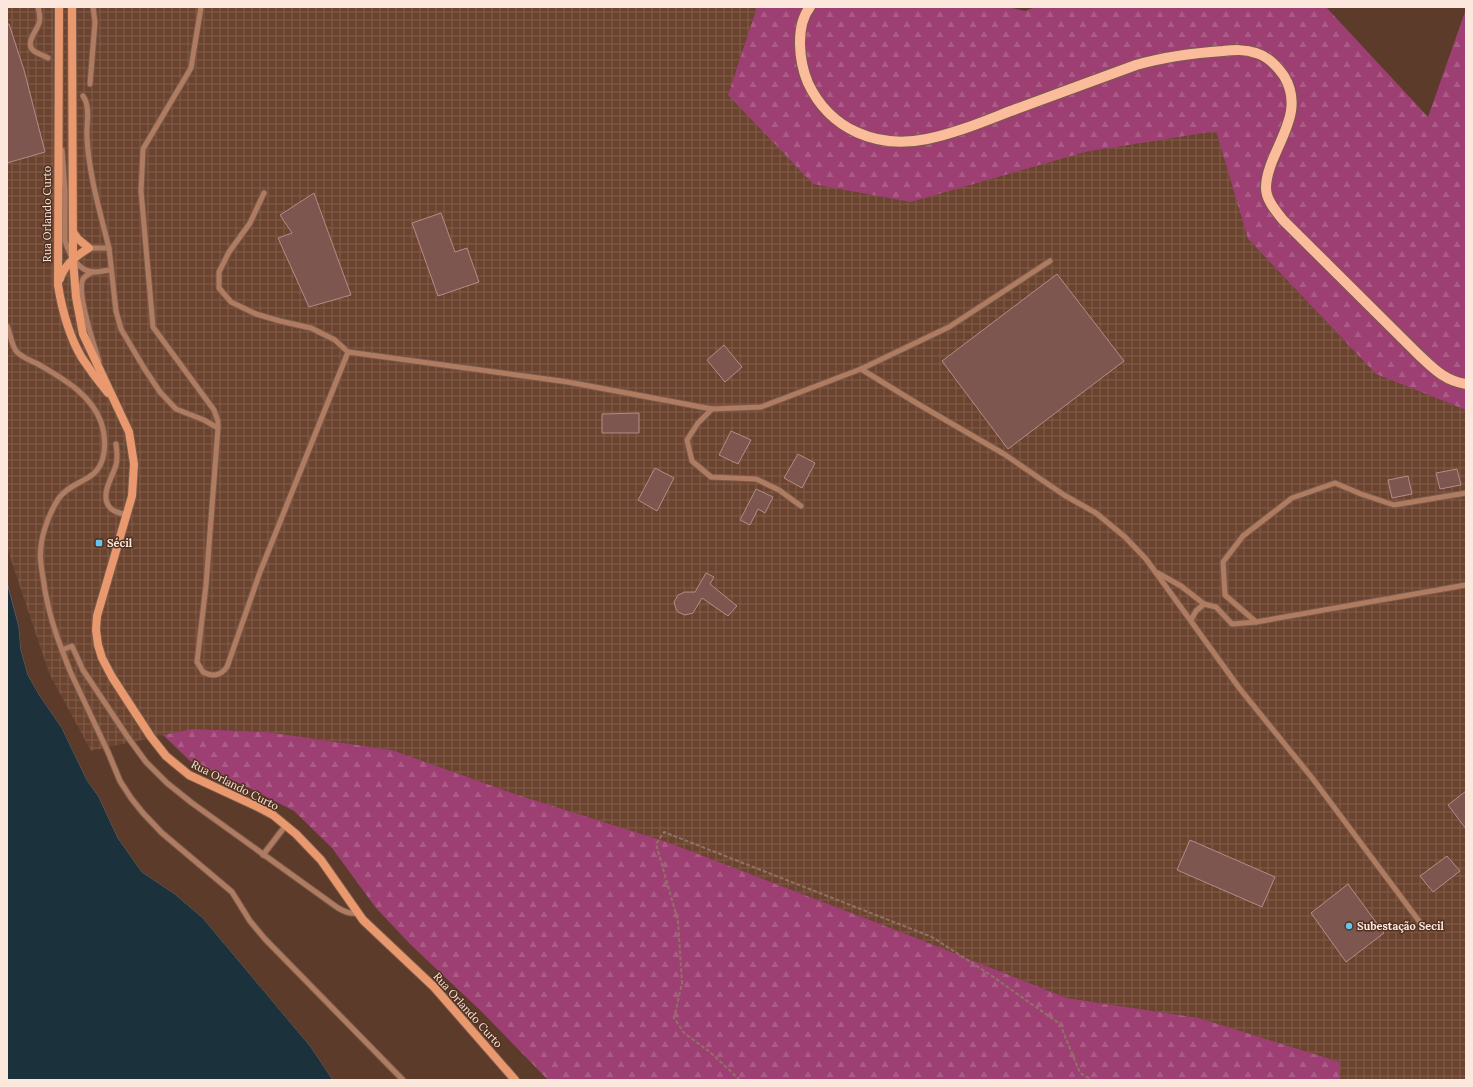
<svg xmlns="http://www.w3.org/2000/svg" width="1473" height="1087" font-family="Lora,serif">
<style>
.industrial{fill:url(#industrial-grid)}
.forest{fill:url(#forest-firs)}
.water{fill:#1b313b;stroke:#5e686b}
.pier{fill:#5c3b2a}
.building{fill:#7e5650;stroke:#b78b85}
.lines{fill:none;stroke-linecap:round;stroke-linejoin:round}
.lane-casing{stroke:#795a4a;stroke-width:7}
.secondary-casing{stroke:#795a4a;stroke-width:10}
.primary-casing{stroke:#795a4a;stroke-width:12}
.path{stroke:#907263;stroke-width:2;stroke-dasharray:4 2;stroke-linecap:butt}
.lane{stroke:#af7b61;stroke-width:5}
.secondary{stroke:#ea986d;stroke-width:8}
.primary{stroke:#fbbc9c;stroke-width:10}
.poi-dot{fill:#64c5ee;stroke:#513120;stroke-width:1.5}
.labels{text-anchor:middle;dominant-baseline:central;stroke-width:3;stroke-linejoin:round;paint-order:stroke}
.street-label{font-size:11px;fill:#fce7dc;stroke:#513120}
.poi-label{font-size:11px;font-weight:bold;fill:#fce7dc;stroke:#513120;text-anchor:start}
</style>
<defs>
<pattern id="industrial-grid" width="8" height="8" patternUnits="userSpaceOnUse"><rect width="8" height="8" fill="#6b432e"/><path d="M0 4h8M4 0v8" fill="none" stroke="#815e4c"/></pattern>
<pattern id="forest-firs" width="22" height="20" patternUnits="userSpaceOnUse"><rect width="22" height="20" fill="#9d3f73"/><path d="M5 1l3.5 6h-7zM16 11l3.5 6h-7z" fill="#ac5b86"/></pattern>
</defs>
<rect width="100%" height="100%" fill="#5c3b2a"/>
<polygon class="industrial" points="7,7 757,7 728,95 1085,152 1216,130 1248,239 1376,374 1466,410 1466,1080 1340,1080 1340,1062 1199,1018 1067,998 906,934 667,842 518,795 392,750 267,732 192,729 91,751 49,673 7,548"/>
<g class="forest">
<polygon points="757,7 1008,7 1025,11 1035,7 1326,7 1428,117 1466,9 1466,410 1376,374 1248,239 1216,131 1085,152 911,202 813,184 728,95"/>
<polygon points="192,729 267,732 392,750 518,795 667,842 906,934 1067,998 1199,1018 1340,1062 1340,1080 548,1080 483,1013 410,944 376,908 332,848 294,811 245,786 190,761 163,735"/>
</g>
<polygon class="water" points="7,582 19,627 21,650 28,675 40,696 62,728 87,780 99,797 118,838 142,872 175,894 203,918 311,1047 333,1080 7,1080"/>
<polygon class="pier" points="7,580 9,582 21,626 23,650 30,674 42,695 63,727 89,779 101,797 120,837 143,871 176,892 204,917 312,1046 335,1080 333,1080 311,1047 203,918 175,894 142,872 118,838 99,797 87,780 62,728 40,696 28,675 21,650 19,627"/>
<g class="building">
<polygon points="7,24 9,24 24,70 45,152 7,163"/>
<polygon points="314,193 351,295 309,307 278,238 292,233 280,215"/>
<polygon points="441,213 455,252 467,248 479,282 438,296 412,223"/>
<polygon points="1057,274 1124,361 1008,449 942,361"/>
<polygon points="724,345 742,367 725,382 707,360"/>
<polygon points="639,413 639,433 602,433 602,414"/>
<polygon points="731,431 751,440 738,464 719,455"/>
<polygon points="798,454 815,463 802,488 784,478"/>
<polygon points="655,468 674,478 657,511 638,500"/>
<polygon points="1457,469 1461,485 1440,489 1436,473"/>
<polygon points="1408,476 1412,494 1392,498 1388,480"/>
<polygon points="756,489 773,497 765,513 758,509 750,525 740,520"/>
<polygon points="706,573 714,577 710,584 737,606 728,616 702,598 693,613 685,615 678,612 676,609 674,602 678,595 685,592 695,592"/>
<polygon points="1466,791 1466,829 1448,805"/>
<polygon points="1190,840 1275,877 1262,907 1177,870"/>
<polygon points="1447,856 1460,871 1433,892 1420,876"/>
<polygon points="1348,884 1384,933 1346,962 1311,913"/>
</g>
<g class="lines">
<g class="lane-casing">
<g id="lane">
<path d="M38 7C39 12 41 17 39 23 37 31 24 43 34 51 38 54 43 55 48 58"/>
<polyline points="201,7 191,68 143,149 141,191 153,327 214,410 218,421 218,428"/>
<polyline points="90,84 95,22 93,7"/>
<path d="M83 96C91 107 86 125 87 138 89 175 100 212 109 248"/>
<path d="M62 150 65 190V241C69 254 78 272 95 272 100 272 106 270 111 270"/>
<polyline points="264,193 250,223 229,252 219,272 219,288 231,302 256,314 280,321 311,328 335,340 348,352"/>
<path d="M89 248H109L116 311 121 329 144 368 160 392 176 409 204 420 218 428 206 585 197 662 203 672C213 677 220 676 227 667L260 572 348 352 568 382 712 409 761 407 861 369 949 327 1050 261"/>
<path d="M93 272C89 274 86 275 83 279 76 293 94 345 99 361"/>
<path d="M7 326C11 334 11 346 17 352 22 357 31 361 38 364 63 379 90 393 101 422 107 440 107 467 89 477 78 484 66 488 59 498 47 516 38 543 41 564 42 573 44 582 45 591 49 612 54 630 62 650"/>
<polyline points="861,369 918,404 1004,454 1064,495 1096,513 1125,537 1146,559 1240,689 1313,779 1422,925"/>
<polyline points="712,409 698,423 687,440 692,461 711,477 756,479 779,490 801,506"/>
<path d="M116 444C117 451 118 458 116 465 113 476 101 493 108 505 111 511 119 513 126 515"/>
<polyline points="1158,573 1181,586 1204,604 1216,607 1232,624 1256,622 1466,585"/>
<polyline points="1191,620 1196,611 1204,604"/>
<polyline points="1256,622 1225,595 1223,562 1243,536 1292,498 1335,483 1361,494 1394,505 1466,493"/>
<polyline points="263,855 286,825"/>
<path d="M358 913C350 914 345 912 338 908L192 803 167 783 146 762 127 736 83 670 72 646 62 650 70 671 108 752 120 781 131 798 143 813 162 833 232 892 250 921 265 939 403 1080"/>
</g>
</g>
<g class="secondary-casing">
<g id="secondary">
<path d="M59 7 58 285C62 310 69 336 82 358 90 370 99 382 108 393"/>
<polyline points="72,7 73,260 76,297 83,334 129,432 134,464 132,496 97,616 96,630 98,645 102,658 112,677 151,737 166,756 189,775 258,807 273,815 296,834 321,860 363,920 434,987 515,1080"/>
<path d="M60 279C64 265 77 255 89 248L78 239 73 232"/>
</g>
</g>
<g class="primary-casing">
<path id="primary" d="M810 7C795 26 799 62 808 83 830 130 877 149 927 139 957 133 987 120 1016 109 1056 94 1096 80 1136 65 1164 57 1193 53 1223 51 1234 50 1245 49 1256 53 1267 56 1277 66 1284 76 1290 86 1293 98 1291 111 1287 137 1266 163 1266 188 1266 200 1276 211 1283 220L1419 355C1434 369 1445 381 1466 384"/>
</g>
<polyline class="path" points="740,1080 710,1052 684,1033 674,1018 682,983 678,921 656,844 664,832 932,937 989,974 1060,1024 1080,1073 1092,1080"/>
<use href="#lane" class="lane"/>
<use href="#secondary" class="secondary"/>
<use href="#primary" class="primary"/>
</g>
<g class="poi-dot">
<rect x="95" y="539" width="8" height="8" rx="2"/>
<circle cx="1349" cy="926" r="4"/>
</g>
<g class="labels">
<g class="street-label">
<text transform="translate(47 214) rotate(-90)">Rua Orlando Curto</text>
<text transform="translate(235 785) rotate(27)">Rua Orlando Curto</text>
<text transform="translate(468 1010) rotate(48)">Rua Orlando Curto</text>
</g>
<g class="poi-label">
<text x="107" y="543">Sécil</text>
<text x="1357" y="926">Subestação Secil</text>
</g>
</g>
<rect width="1473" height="1087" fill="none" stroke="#fce7dc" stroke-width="16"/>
</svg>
